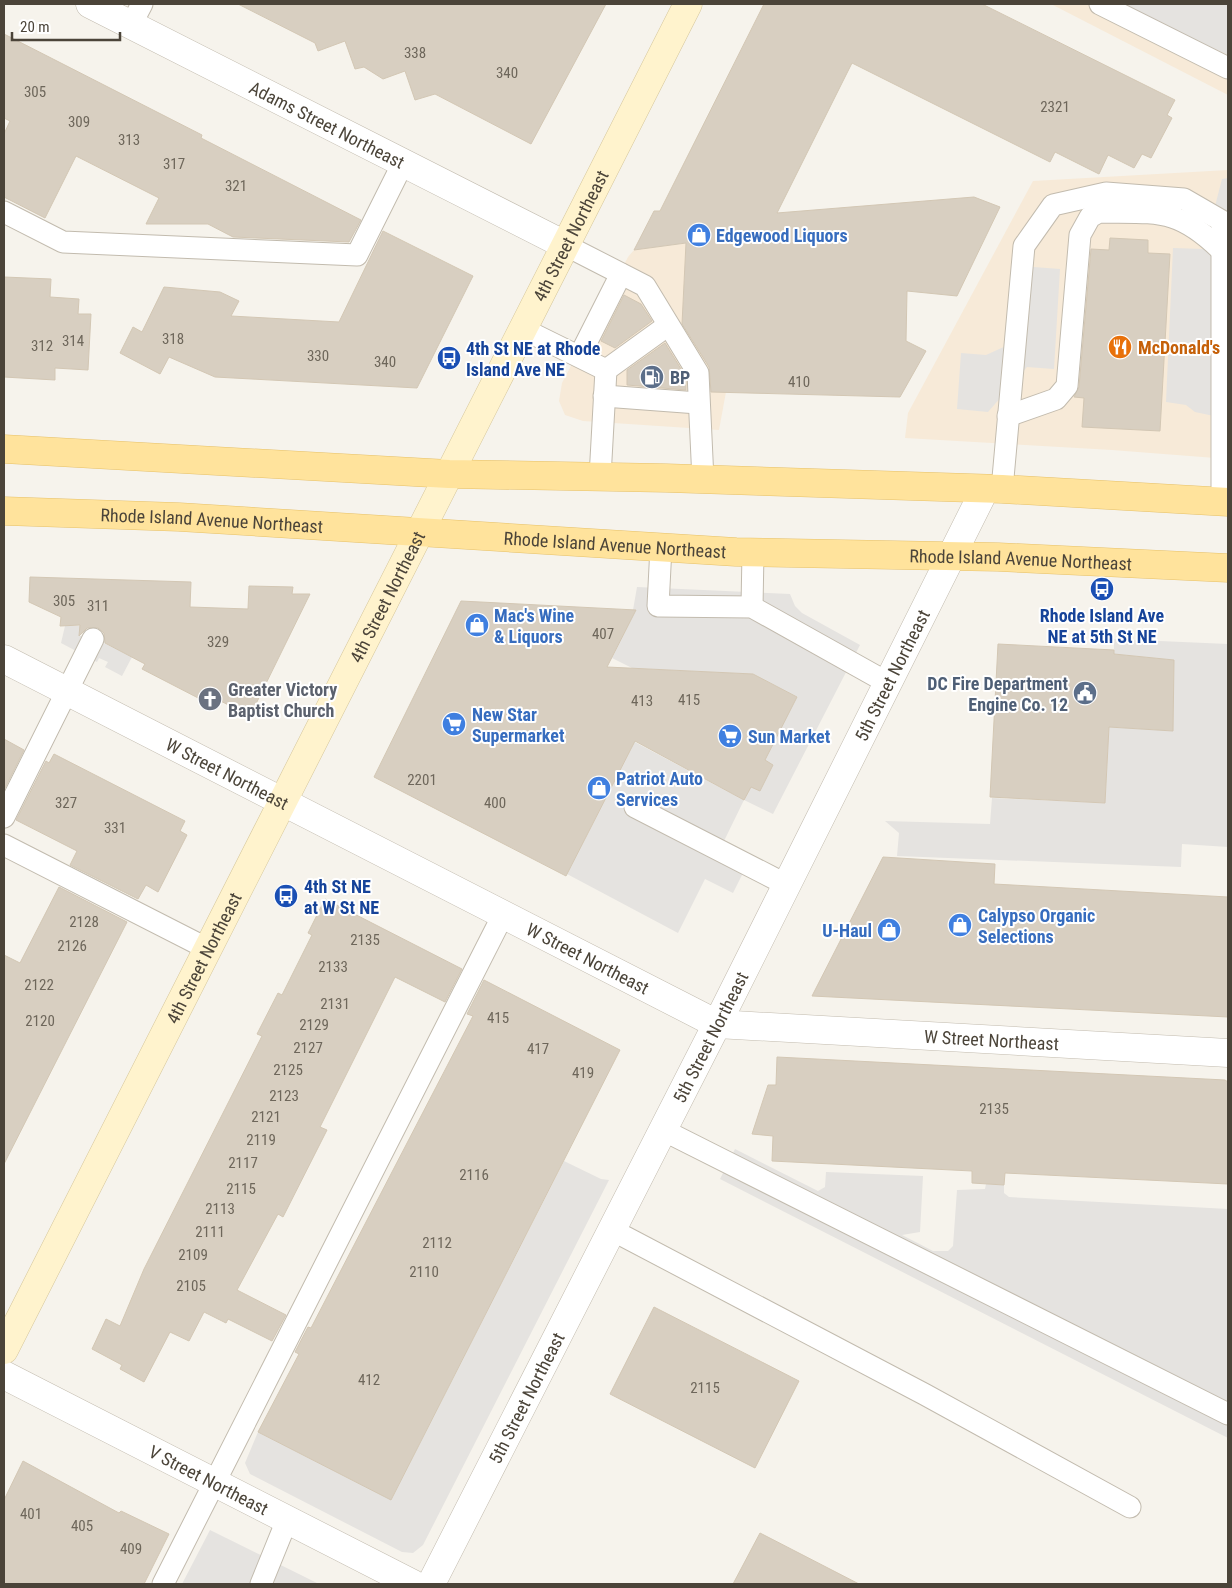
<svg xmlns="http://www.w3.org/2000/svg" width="1232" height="1588" font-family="'Roboto Condensed',sans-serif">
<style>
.commercial{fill:#f7ead8}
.parking{fill:#e5e3e0}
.building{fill:#d8cfc1;stroke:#d3c7b4}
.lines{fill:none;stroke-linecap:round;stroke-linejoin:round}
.lane-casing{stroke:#c2bbae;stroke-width:23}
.street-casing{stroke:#c2bbae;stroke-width:29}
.secondary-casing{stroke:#d6c79b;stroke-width:29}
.primary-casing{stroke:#e6c16a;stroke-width:29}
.lane{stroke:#fff;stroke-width:21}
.street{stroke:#fff;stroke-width:28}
.secondary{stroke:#fff3cd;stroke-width:28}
.primary{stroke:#ffe39c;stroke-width:28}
.labels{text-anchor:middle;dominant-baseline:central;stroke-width:4;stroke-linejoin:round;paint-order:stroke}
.number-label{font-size:15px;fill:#6e675b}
.street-label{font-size:18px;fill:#4b4439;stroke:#fff}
.shop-label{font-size:18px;font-weight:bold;fill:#366cbe;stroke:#fff;text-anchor:start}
.food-label{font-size:18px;font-weight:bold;fill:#c56008;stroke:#fff;text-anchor:start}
.transit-label{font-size:18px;font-weight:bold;fill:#164399;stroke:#fff;text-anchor:start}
.service-label{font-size:18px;font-weight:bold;fill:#4e5e75;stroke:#fff;text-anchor:start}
.worship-label{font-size:18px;font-weight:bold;fill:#5b616d;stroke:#fff;text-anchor:start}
</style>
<rect width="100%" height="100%" fill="#f6f3ec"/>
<g class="commercial">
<polygon points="1051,4 1228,4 1228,95"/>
<polygon points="1228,170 1228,459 1112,450 905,438 908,413 1033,181"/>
<polygon points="737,237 730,370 719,430 583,421 565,415 559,401 562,383 628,257 634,250"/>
</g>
<g class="parking">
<polygon points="1118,4 1228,4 1228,55"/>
<polygon points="1228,178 1228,419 1195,412 1186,405 1166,402 1173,248 1204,249 1222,179"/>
<polygon points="1033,267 1060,269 1054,369 1027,367 988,412 957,409 961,353 986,355 1026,337"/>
<polygon points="637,587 790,594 795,606 802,613 860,645 773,814 744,800 724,841 752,855 733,893 705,879 678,933 567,874 633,745 582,714 744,800 797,697 753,674 632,668 612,658 636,610 633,610"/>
<polygon points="65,626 80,626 79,636 106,637 104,643 132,657 122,676 105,667 108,662 99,658 97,662 61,643"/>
<polygon points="1114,639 1228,644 1228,847 1182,844 1181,867 897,856 899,833 885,821 990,824 992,798 1105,803 1109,727 1173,731 1174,660 1114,654"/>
<polygon points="735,1149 818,1191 825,1187 826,1172 923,1176 920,1232 902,1235 933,1251 948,1251 953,1246 957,1190 985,1189 986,1184 1004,1185 1004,1193 1009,1197 1228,1209 1228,1438 720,1179"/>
<polygon points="564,1161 601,1179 609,1180 423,1545 413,1553 402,1552 250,1474 245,1463 258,1432 391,1500"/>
<polygon points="210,1530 319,1584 182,1584"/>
</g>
<g class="building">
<polygon points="238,4 606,4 531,144 435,94 415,100 405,71 383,79 364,67 355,69 345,41 318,51 315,43"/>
<polygon points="764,4 982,4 1175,100 1167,115 1172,118 1151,158 1142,154 1134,168 1108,155 1099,174 1055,152 1050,162 852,63 777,213 974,197 1000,207 957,296 907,291 906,341 926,351 900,397 711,392 709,367 682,324 686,243 634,250 654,211 660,211"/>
<polygon points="4,34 202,135 201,138 361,220 349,242 233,237 208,224 146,224 159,198 76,156 45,218 4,197 4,134 10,121 4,118"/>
<polygon points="383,231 473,276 417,388 215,377 169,357 160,374 120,353 133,327 142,332 164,287 220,292 239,301 231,316 339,322"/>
<polygon points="1110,238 1148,240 1148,253 1170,254 1160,431 1082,427 1084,398 1074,397 1079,387 1091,249 1109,250"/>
<polygon points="4,277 51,279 50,297 79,299 78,314 91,314 88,370 55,368 55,380 4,377"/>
<polygon points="624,295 641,304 652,321 615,348 601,341"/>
<polygon points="665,343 686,377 686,390 627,385 627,370"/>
<polygon points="30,577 191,582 190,607 248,609 249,586 293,587 292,594 310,594 250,716 207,694 204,701 142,669 145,664 105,643 104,633 98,628 87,628 79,636 80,625 60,626 61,617 29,602"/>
<polygon points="461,601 636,610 607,667 753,674 797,697 765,760 773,765 760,791 751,787 744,800 635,741 566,876 374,777"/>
<polygon points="998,644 1114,650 1114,654 1174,660 1173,731 1109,727 1105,803 990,797"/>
<polygon points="4,739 24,750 4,790"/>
<polygon points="54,754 185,821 180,831 187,835 158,892 146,885 138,899 70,865 77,851 16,820 46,761 49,763"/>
<polygon points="883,857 995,864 994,884 1228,897 1228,1017 812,996"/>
<polygon points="59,887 127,922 4,1164 4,955 20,963"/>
<polygon points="325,899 462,969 445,1002 395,977 320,1127 327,1130 283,1217 278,1214 237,1290 286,1315 272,1341 228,1319 226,1323 204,1312 189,1341 170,1332 144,1382 120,1369 122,1365 92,1349 106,1319 120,1326 144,1269 262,1036 257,1034 278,993 282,995 312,935 308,933"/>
<polygon points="484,980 620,1050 391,1500 258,1432 299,1354 295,1352 308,1327 311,1328 473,1016 467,1014"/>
<polygon points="777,1057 1225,1080 1228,1082 1228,1184 1005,1173 1004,1185 972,1183 972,1171 772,1161 773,1136 752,1134 768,1085 776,1085"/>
<polygon points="654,1307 799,1381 755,1468 610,1394"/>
<polygon points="23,1461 119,1513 121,1511 169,1534 144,1584 4,1584 4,1500"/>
<polygon points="760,1533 859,1584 733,1584"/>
</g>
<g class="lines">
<g class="lane-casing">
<g id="lane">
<polyline points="1100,4 1228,68"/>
<polyline points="131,25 142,4"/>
<polyline points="4,212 63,242 357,255 403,163"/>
<polyline points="565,245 645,286 698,373 703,480"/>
<polyline points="523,329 606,370 600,477"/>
<polyline points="580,355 621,274"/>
<polyline points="606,370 667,326"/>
<polyline points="604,396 698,403"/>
<path d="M1008 416 1056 399 1067 386 1080 235 1090 217 1099 212C1158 213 1178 207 1223 252"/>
<polyline points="1002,489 1024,246 1053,205 1106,193 1184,199 1222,221 1222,502"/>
<polyline points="661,547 658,606 752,607 888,683"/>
<polyline points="752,607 753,552"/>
<polyline points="635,807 787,885"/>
<polyline points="4,817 93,639"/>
<polyline points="4,845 208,949"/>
<polyline points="663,1130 1228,1414"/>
<polyline points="612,1230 924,1394 1130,1507"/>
<polyline points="163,1584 503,915"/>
<polyline points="261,1584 287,1520"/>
</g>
</g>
<g class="street-casing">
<g id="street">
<path id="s1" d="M90 4 565 245"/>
<path id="s2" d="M4 659 717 1024 1228 1053"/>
<path id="s3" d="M4 1375 413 1584"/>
<path id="s4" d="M431 1584 717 1024 985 489"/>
</g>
</g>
<g class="secondary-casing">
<g id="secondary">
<path id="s5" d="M4 1350 688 4"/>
</g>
</g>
<g class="primary-casing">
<g id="primary">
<polyline points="4,449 449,474 666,478 1002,489 1228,502"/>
<path id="s6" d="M4 511 179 517 736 552 998 557 1228 568"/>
</g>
</g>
<use href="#lane" class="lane"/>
<use href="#street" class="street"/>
<use href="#secondary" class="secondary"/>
<use href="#primary" class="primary"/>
</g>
<defs>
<g id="shop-disc" transform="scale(1.25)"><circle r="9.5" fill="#3f7fe0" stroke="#fff"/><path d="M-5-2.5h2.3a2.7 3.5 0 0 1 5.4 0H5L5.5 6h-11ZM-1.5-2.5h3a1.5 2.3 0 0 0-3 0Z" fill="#fff"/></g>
<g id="restaurant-disc" transform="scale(1.25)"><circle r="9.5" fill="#e8710a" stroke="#fff"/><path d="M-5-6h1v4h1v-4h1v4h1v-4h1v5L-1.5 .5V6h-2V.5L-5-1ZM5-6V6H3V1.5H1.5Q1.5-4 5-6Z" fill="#fff"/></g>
<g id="bus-disc" transform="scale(1.25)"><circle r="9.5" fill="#1a4fb4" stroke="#fff"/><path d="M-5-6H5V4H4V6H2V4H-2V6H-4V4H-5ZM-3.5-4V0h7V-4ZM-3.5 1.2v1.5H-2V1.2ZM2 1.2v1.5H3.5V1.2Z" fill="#fff"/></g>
<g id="fuel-disc" transform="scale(1.25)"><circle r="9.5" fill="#5c6f8a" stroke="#fff"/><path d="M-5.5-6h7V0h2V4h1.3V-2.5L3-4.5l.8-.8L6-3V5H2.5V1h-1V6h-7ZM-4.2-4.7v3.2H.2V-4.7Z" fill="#fff"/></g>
<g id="civic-disc" transform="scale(1.25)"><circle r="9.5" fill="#5c6f8a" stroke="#fff"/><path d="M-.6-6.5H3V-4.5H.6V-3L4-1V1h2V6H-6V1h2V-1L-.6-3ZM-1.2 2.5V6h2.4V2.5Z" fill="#fff"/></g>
<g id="church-disc" transform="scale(1.25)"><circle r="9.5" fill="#6b7280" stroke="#fff"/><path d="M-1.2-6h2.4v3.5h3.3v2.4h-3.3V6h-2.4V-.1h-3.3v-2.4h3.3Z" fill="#fff"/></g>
<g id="supermarket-disc" transform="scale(1.25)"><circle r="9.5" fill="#3f7fe0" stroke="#fff"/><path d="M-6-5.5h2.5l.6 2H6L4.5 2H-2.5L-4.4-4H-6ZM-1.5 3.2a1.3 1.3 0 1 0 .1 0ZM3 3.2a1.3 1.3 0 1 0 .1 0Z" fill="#fff"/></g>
</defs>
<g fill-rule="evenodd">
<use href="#shop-disc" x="699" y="235"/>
<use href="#restaurant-disc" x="1120" y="347"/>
<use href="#bus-disc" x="449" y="358"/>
<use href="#fuel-disc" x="652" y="377"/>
<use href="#bus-disc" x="1102" y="589"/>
<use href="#shop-disc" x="477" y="625"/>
<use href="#civic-disc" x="1085" y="693"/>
<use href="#church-disc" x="210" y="699"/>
<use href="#supermarket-disc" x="454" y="724"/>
<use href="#supermarket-disc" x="730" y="736"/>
<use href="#shop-disc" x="599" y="788"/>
<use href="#bus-disc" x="286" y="896"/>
<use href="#shop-disc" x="960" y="925"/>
<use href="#shop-disc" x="889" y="930"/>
</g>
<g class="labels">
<g class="number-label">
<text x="415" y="53">338</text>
<text x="507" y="73">340</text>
<text x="35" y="92">305</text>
<text x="1055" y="107">2321</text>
<text x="79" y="122">309</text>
<text x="129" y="140">313</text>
<text x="174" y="164">317</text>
<text x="236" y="186">321</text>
<text x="173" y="339">318</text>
<text x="73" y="341">314</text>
<text x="42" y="346">312</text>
<text x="318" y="356">330</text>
<text x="385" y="362">340</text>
<text x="799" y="382">410</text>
<text x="64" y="601">305</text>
<text x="98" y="606">311</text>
<text x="603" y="634">407</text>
<text x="218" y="642">329</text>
<text x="689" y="700">415</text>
<text x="642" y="701">413</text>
<text x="422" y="780">2201</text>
<text x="66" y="803">327</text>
<text x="495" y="803">400</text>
<text x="115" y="828">331</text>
<text x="84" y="922">2128</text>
<text x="365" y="940">2135</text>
<text x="72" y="946">2126</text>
<text x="333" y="967">2133</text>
<text x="39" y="985">2122</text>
<text x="335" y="1004">2131</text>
<text x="498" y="1018">415</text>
<text x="40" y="1021">2120</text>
<text x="314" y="1025">2129</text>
<text x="308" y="1048">2127</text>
<text x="538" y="1049">417</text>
<text x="288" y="1070">2125</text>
<text x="583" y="1073">419</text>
<text x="284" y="1096">2123</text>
<text x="994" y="1109">2135</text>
<text x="266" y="1117">2121</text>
<text x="261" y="1140">2119</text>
<text x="243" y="1163">2117</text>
<text x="474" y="1175">2116</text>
<text x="241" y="1189">2115</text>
<text x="220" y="1209">2113</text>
<text x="210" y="1232">2111</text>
<text x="437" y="1243">2112</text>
<text x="193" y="1255">2109</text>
<text x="424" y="1272">2110</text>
<text x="191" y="1286">2105</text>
<text x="369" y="1380">412</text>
<text x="705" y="1388">2115</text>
<text x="31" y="1514">401</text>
<text x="82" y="1526">405</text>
<text x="131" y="1549">409</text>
</g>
<g class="street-label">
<text stroke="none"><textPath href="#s1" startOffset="266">Adams Street Northeast</textPath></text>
<text stroke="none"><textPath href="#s5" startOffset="1250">4th Street Northeast</textPath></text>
<text stroke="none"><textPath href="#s6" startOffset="208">Rhode Island Avenue Northeast</textPath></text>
<text stroke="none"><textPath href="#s6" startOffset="612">Rhode Island Avenue Northeast</textPath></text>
<text stroke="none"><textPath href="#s6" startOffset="1018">Rhode Island Avenue Northeast</textPath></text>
<text stroke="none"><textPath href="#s5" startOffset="845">4th Street Northeast</textPath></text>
<text stroke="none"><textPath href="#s4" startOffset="1019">5th Street Northeast</textPath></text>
<text stroke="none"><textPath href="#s2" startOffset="251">W Street Northeast</textPath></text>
<text stroke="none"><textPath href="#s5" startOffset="440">4th Street Northeast</textPath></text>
<text stroke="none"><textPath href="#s2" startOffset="656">W Street Northeast</textPath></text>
<text stroke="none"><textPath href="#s4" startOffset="614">5th Street Northeast</textPath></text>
<text stroke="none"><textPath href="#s2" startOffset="1076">W Street Northeast</textPath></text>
<text stroke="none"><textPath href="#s4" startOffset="209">5th Street Northeast</textPath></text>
<text stroke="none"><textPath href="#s3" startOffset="230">V Street Northeast</textPath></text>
</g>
<g class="shop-label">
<text x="716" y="235">Edgewood Liquors</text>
<text x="494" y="615">Mac's Wine<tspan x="494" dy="21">&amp; Liquors</tspan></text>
<text x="472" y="714">New Star<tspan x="472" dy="21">Supermarket</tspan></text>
<text x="748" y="736">Sun Market</text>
<text x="616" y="778">Patriot Auto<tspan x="616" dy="21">Services</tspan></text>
<text x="978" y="915">Calypso Organic<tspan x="978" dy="21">Selections</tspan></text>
<text x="872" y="930" text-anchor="end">U-Haul</text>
</g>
<g class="food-label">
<text x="1138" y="347">McDonald's</text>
</g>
<g class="transit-label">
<text x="466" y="348">4th St NE at Rhode<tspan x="466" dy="21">Island Ave NE</tspan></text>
<text x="1102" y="615" text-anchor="middle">Rhode Island Ave<tspan x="1102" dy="21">NE at 5th St NE</tspan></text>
<text x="304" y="886">4th St NE<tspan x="304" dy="21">at W St NE</tspan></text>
</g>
<g class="service-label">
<text x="670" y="377">BP</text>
<text x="1068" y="683" text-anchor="end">DC Fire Department<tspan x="1068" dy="21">Engine Co. 12</tspan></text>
</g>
<g class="worship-label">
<text x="228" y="689">Greater Victory<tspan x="228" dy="21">Baptist Church</tspan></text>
</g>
</g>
<rect width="1232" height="1588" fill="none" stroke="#4b4439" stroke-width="10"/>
<path d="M12 32v8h108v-8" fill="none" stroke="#4b4439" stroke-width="2.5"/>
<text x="20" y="32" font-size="15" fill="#4b4439" stroke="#ffffff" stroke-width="4" paint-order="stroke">20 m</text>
</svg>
